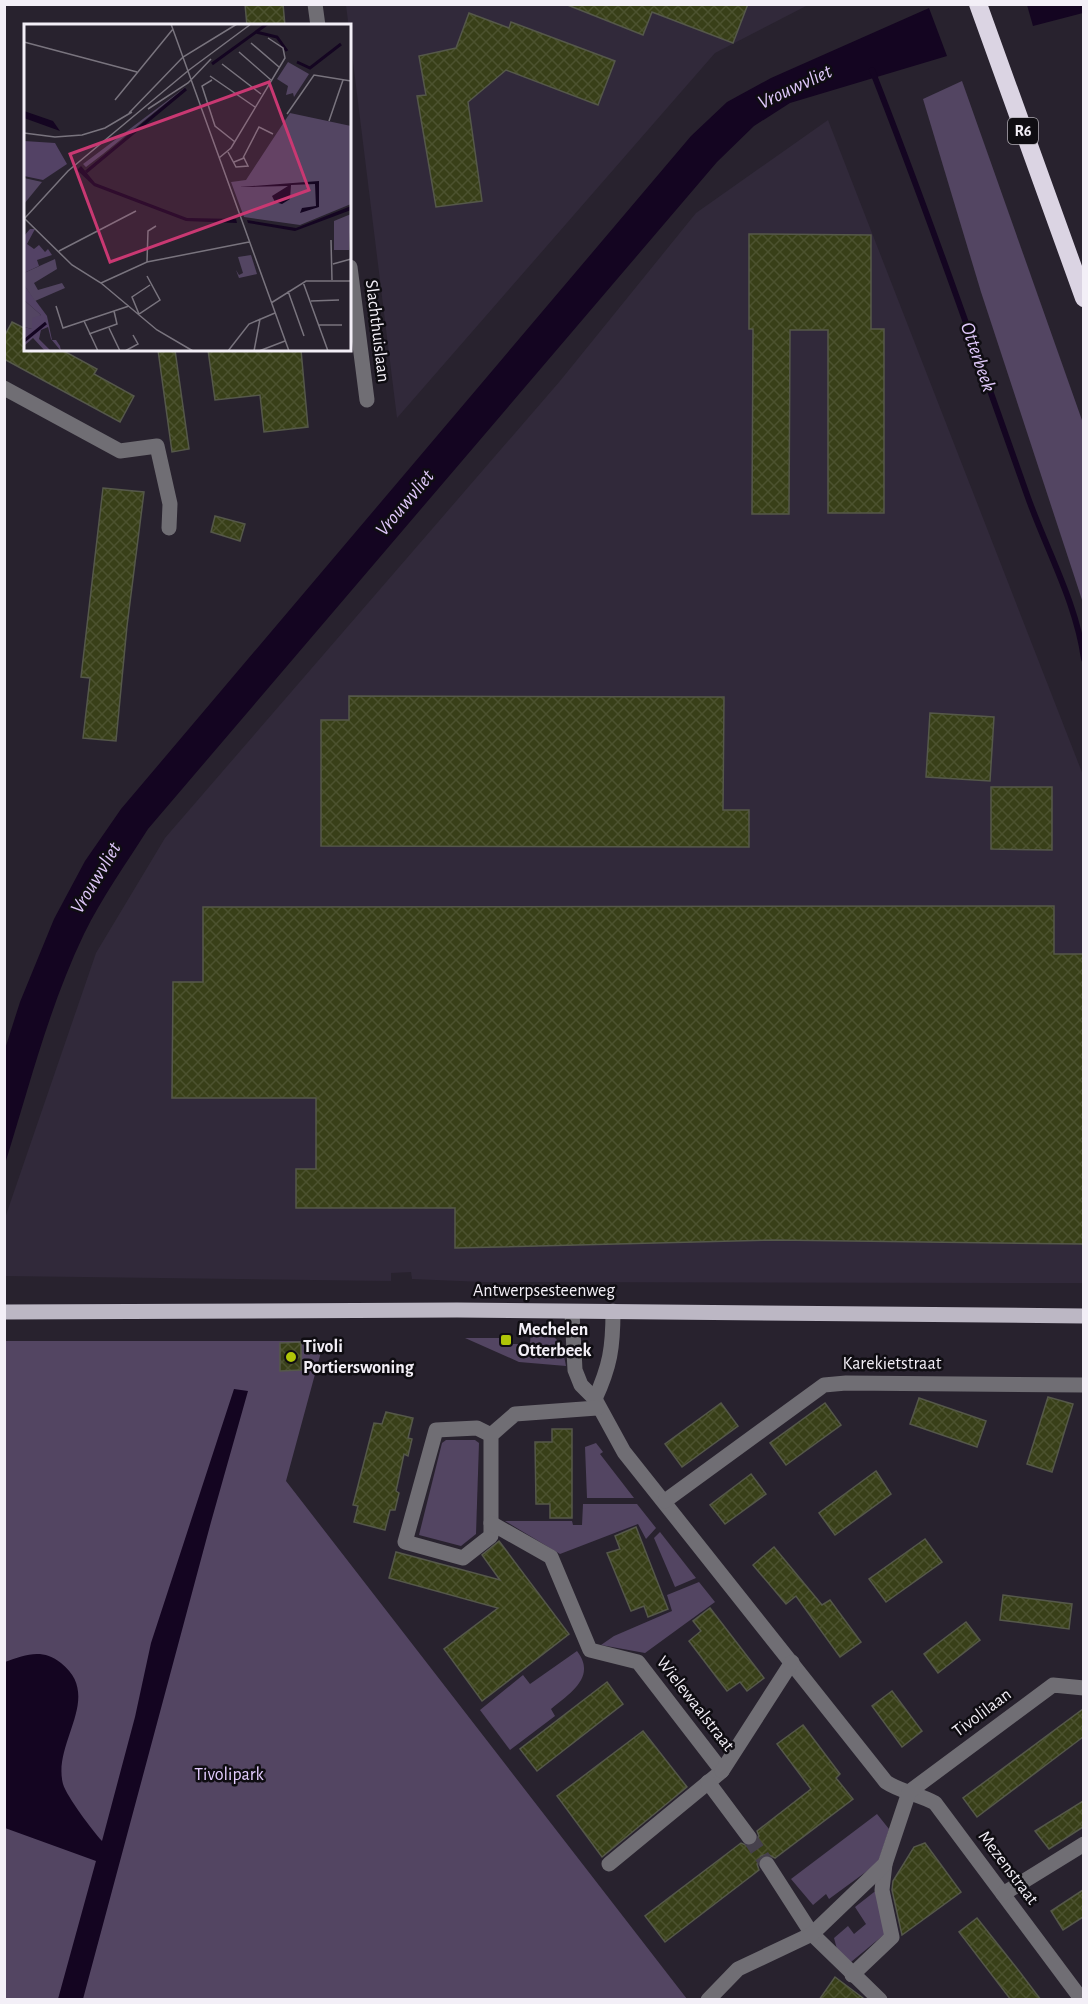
<svg xmlns="http://www.w3.org/2000/svg" width="1088" height="2004" font-family="'Alegreya Sans',sans-serif">
<style>
.built{fill:#31293a}
.green{fill:#534562}
.water{fill:#140521}
.lines{fill:none;stroke-linecap:round;stroke-linejoin:round}
.stream{stroke:#140521;stroke-width:6}
.building{fill:url(#building-cross-hatch);stroke:#55584a;stroke-width:1.5}
.minor-tunnel{stroke:#46414c;stroke-width:15;stroke-dasharray:15 8;stroke-linecap:butt}
.minor{stroke:#706e74;stroke-width:15}
.major{stroke:#bcb7c4;stroke-width:15}
.highway{stroke:#dbd4e3;stroke-width:18}
.poi-dot{fill:#afc508;stroke:#0f0d12;stroke-width:2}
.labels{text-anchor:middle;dominant-baseline:central;stroke-width:5;stroke-linejoin:round;paint-order:stroke}
.shield{fill:#0f0d12;stroke:#afabb2;stroke-width:1.5}
.shield-label{font-size:16px;font-weight:bold;fill:#f3eff7}
.street-label{font-size:18px;fill:#f3eff7;stroke:#0f0d12}
.poi-label{font-size:18px;font-weight:bold;fill:#f3eff7;stroke:#0f0d12;text-anchor:start}
.park-label{font-size:18px;fill:#e4cdff;stroke:#0f0d12}
.water-label{font-size:20px;font-style:italic;fill:#e0c9fb;stroke:#0f0d12}
.inset-river{fill:none;stroke:#140521;stroke-width:3}
.inset-road{fill:none;stroke:#79747e;stroke-width:1.5}
.view{fill:#c93872;fill-opacity:0.15;stroke:#c93872;stroke-width:3}
.inset-edge{fill:none;stroke:#f3eff7;stroke-width:3}
</style>
<defs>
<pattern id="building-cross-hatch" width="8" height="8" patternUnits="userSpaceOnUse" patternTransform="scale(1.5)"><rect width="8" height="8" fill="#383f18"/><path d="M0 0l8 8M0 8l8-8" fill="none" stroke="#4c522f"/></pattern>
</defs>
<rect width="100%" height="100%" fill="#28222e"/>
<g class="built">
<polygon points="346,5 808,5 715,53 397,418"/>
<polygon points="828,120 1083,775 1083,1283 483,1282 412,1279 411,1272 391,1273 391,1281 5,1276 5,1218 96,953 165,838 560,381 696,213"/>
</g>
<g class="green">
<polygon points="962,81 1083,423 1083,603 981,292 923,99"/>
<path d="M531 1329C556 1332 562 1341 566 1366L519 1362 465 1338H504L505 1344H530Z"/>
<polygon points="5,1341 324,1341 286,1481 687,1999 5,2000"/>
<polygon points="446,1440 475,1440 479,1443 476,1534 461,1546 419,1535 442,1443"/>
<polygon points="596,1443 603,1452 600,1454 634,1498 587,1498 585,1447"/>
<polygon points="583,1504 637,1504 656,1528 646,1539 638,1524 560,1554 505,1521 572,1521 573,1525 582,1525"/>
<polygon points="660,1532 696,1578 675,1587 654,1538"/>
<polygon points="699,1582 715,1602 645,1653 601,1645 614,1636 672,1611 667,1595"/>
<path d="M577 1651C597 1677 570 1693 551 1709L555 1716 510 1750 480 1710 523 1675 530 1684Z"/>
<polygon points="877,1814 889,1829 878,1863 829,1899 826,1894 813,1905 791,1879"/>
<polygon points="878,1889 886,1933 851,1962 838,1953 834,1938 848,1926 854,1934 866,1924 855,1907"/>
</g>
<g class="water">
<polygon points="1027,5 1083,5 1083,13 1033,26"/>
<path d="M929 8 947 56 790 103 754 126 717 162 148 829C126 864 102 897 84 934 49 1007 29 1087 5 1164V1049L20 1002 54 919 85 861 121 809 691 136 727 102 771 78Z"/>
<path d="M234 1389 248 1391 211 1522 83 1999H58L96 1861 5 1828V1662C25 1655 42 1648 61 1663 104 1697 52 1742 63 1784 67 1797 92 1830 102 1841L135 1717 151 1643Z"/>
</g>
<g class="lines">
<path class="stream" d="M872 70C927 210 976 351 1026 492 1045 547 1076 601 1084 659"/>
</g>
<g class="building">
<polygon points="245,4 283,4 285,26 247,26"/>
<polygon points="565,4 748,4 733,43 652,12 643,35"/>
<polygon points="469,13 509,28 511,22 615,61 598,105 506,70 468,102 482,201 436,207 417,96 426,95 419,56 456,48"/>
<polygon points="749,234 871,235 871,329 884,329 884,513 828,513 828,330 790,330 789,514 752,514 753,329 749,329"/>
<polygon points="12,322 26,329 26,350 62,350 97,369 94,374 134,396 120,422 4,359 4,337"/>
<polygon points="158,350 175,350 189,449 172,452"/>
<polygon points="208,350 301,350 308,427 264,432 260,395 215,400"/>
<polygon points="103,488 144,492 127,626 116,741 83,738 90,678 81,677"/>
<polygon points="215,516 245,524 240,541 211,532"/>
<polygon points="349,696 724,697 723,810 749,810 749,847 321,846 321,720 349,720"/>
<polygon points="930,713 994,717 990,781 926,777"/>
<polygon points="991,787 1052,787 1052,850 991,849"/>
<polygon points="1054,906 1054,954 1083,954 1083,1244 776,1240 455,1248 455,1208 296,1208 296,1169 316,1169 316,1098 172,1098 173,982 203,982 203,907"/>
<polygon points="301,1342 301,1370 280,1371 280,1343"/>
<polygon points="1048,1397 1073,1404 1052,1472 1027,1464"/>
<polygon points="919,1398 986,1421 977,1447 910,1424"/>
<polygon points="721,1403 738,1426 682,1467 665,1444"/>
<polygon points="825,1403 841,1425 786,1465 770,1443"/>
<polygon points="386,1412 413,1418 408,1438 412,1439 408,1456 404,1454 396,1491 399,1493 395,1510 390,1510 385,1530 354,1522 358,1506 353,1505 374,1423 382,1424"/>
<polygon points="552,1429 572,1429 572,1518 550,1518 550,1504 536,1504 535,1442 552,1442"/>
<polygon points="876,1471 891,1494 835,1535 819,1513"/>
<polygon points="751,1474 766,1494 725,1524 710,1505"/>
<polygon points="636,1527 668,1609 648,1617 644,1606 631,1611 607,1553 620,1549 615,1536"/>
<polygon points="925,1539 942,1562 886,1602 869,1579"/>
<polygon points="499,1541 569,1634 482,1701 444,1649 498,1608 389,1578 396,1552 500,1580 482,1555"/>
<polygon points="774,1547 822,1605 830,1600 861,1642 840,1657 796,1596 786,1604 753,1565"/>
<polygon points="1003,1595 1072,1604 1069,1629 1000,1620"/>
<polygon points="710,1608 764,1678 747,1691 740,1682 727,1691 689,1641 701,1631 693,1621"/>
<polygon points="966,1622 980,1640 938,1673 924,1654"/>
<polygon points="607,1682 623,1704 537,1771 520,1749"/>
<polygon points="892,1691 922,1731 902,1747 872,1706"/>
<polygon points="1083,1709 1083,1737 977,1817 963,1798"/>
<polygon points="803,1725 840,1774 836,1778 853,1799 775,1858 767,1854 761,1856 757,1864 759,1870 665,1942 645,1916 741,1843 750,1847 755,1844 759,1836 757,1831 811,1789 777,1744"/>
<polygon points="643,1731 687,1787 602,1857 557,1796"/>
<polygon points="1083,1801 1083,1827 1049,1849 1035,1831"/>
<polygon points="925,1843 961,1892 902,1935 892,1890 893,1881 914,1847"/>
<polygon points="1083,1890 1083,1917 1063,1930 1051,1911"/>
<polygon points="977,1918 1019,1971 1041,2000 1011,2000 959,1932"/>
<polygon points="835,1977 863,1998 865,2000 819,2000"/>
</g>
<g class="lines">
<polyline class="minor-tunnel" points="749,1837 767,1864"/>
<g class="minor">
<polyline points="315,4 318,26"/>
<polyline points="350,267 367,400"/>
<polyline points="4,388 120,451 157,446 170,504 169,528"/>
<path d="M572 1312 575 1370 581 1385 595 1399 624 1452 886 1782C901 1792 919 1794 935 1803L1082 2000"/>
<path d="M595 1399C610 1366 613 1348 613 1311"/>
<polyline points="491,1435 477,1428 436,1430 405,1542 463,1558 491,1536 491,1435 515,1414 597,1408"/>
<polyline points="665,1501 824,1385 846,1383 1084,1385"/>
<polyline points="491,1523 551,1557 590,1650 638,1662 722,1771 609,1864"/>
<polyline points="722,1771 792,1662"/>
<polyline points="708,1782 749,1837"/>
<polyline points="767,1864 812,1934 880,2000"/>
<polyline points="1003,1894 1084,1844"/>
<polyline points="852,1975 892,1937 882,1890 885,1864"/>
<polyline points="708,2000 738,1969 812,1934 885,1864 909,1792 1053,1685 1084,1688"/>
</g>
<polyline class="major" points="4,1312 457,1310 1084,1316"/>
<polyline class="highway" points="978,4 1084,298"/>
</g>
<g class="poi-dot">
<rect x="500" y="1334" width="12" height="12" rx="3"/>
<circle cx="291" cy="1357" r="6"/>
</g>
<g class="labels">
<rect class="shield" x="1008" y="118" width="30" height="26" rx="4.5"/>
<g class="shield-label">
<text x="1023" y="131">R6</text>
</g>
<g class="street-label">
<text transform="translate(377 331) rotate(83)">Slachthuislaan</text>
<text x="544" y="1291">Antwerpsesteenweg</text>
<text x="892" y="1364">Karekietstraat</text>
<text transform="translate(695 1704) rotate(52)">Wielewaalstraat</text>
<text transform="translate(982 1713) rotate(-37)">Tivolilaan</text>
<text transform="translate(1008 1868) rotate(53)">Mezenstraat</text>
</g>
<g class="poi-label">
<text x="518" y="1330">Mechelen<tspan x="518" dy="21">Otterbeek</tspan></text>
<text x="303" y="1347">Tivoli<tspan x="303" dy="21">Portierswoning</tspan></text>
</g>
<g class="park-label">
<text x="229" y="1775">Tivolipark</text>
</g>
<g class="water-label">
<text transform="translate(795 87) rotate(-25)">Vrouwvliet</text>
<text transform="translate(978 357) rotate(71)">Otterbeek</text>
<text transform="translate(405 503) rotate(-50)">Vrouwvliet</text>
<text transform="translate(96 878) rotate(-59)">Vrouwvliet</text>
</g>
</g>
<g transform="translate(24 24)">
<rect width="327" height="327" fill="#28222e"/>
<path d="M264 38 285 50 270 73 269 69 262 71 264 62 253 55ZM163 62 79 130 62 143 59 140ZM266 89 327 102V180L276 201 220 193 207 158 222 156ZM0 154 18 158 0 180ZM327 190 325 226H310V197ZM0 276 17 291 8 297V305L0 303Z" fill="#534562"/>
<path d="M0 117 31 119 43 140 19 156 0 152ZM6 205H11L3 220 10 225 15 221 21 228 24 225 28 231 13 236 15 242 0 249V212ZM0 261 23 292 28 316H32L36 322 37 327 27 315 24 303 17 306 15 315 27 327H21L9 314 0 322V303L8 305V294L17 291 0 276Z" fill="#534265"/>
<path d="M227 231 233 250 215 254 212 246 215 251 219 249 214 233ZM31 235 33 245 10 259 14 266 38 259 41 264 11 277 0 261V249Z" fill="#534562"/>
<path d="M0 87 29 97 36 107 0 94ZM57 142 71 159 163 194 212 195 213 199 162 197 70 162 53 146ZM295 157V183L276 189 278 184 292 182 291 160 267 161 266 175 258 180 251 178 248 172 264 162 215 163ZM327 182V186L271 207 224 199 223 196 272 204Z" fill="#140521"/>
<path class="inset-river" d="M232 8 253 13 263 27M273 38 286 44 317 20M188 40 243 0M62 148 162 65M0 317 22 299"/>
<path class="inset-road" d="M147 0 265 327M0 18 113 48M227 19 255 43M215 28 247 56M198 40 237 70M186 52 231 83M188 56 178 62 191 102 211 118M91 76 149 5M124 85 164 59 187 35M105 89 159 33 213 0M263 90 290 51 327 57M305 97 319 56M0 109 31 113 58 111 81 104 108 88M204 128 212 143 224 142 220 134 210 138M195 134 207 124 261 34 259 24 244 14M219 134 235 103 249 110M0 194 48 241 77 259 133 306 169 327M0 195 44 147 165 46 227 0M307 216 308 256M35 227 112 187M123 238 124 207 132 202M309 240 327 235M123 252 136 276 115 290 108 273 126 261M279 258 304 327M77 259 123 238 225 218M264 267 280 312M287 277 315 276M247 279 282 257H327M34 288 32 282 39 304 105 282M60 297 74 327M295 301H318M85 304 96 327M65 310 93 300 90 287M101 327 114 320 109 311M204 327 225 300 251 289M230 327 236 295M235 327 261 317"/>
<path class="view" d="M245 58 285 166 86 238 46 130Z"/>
<rect width="327" height="327" class="inset-edge"/>
</g>
<rect width="1088" height="2004" fill="none" stroke="#f3eff7" stroke-width="12"/>
</svg>
